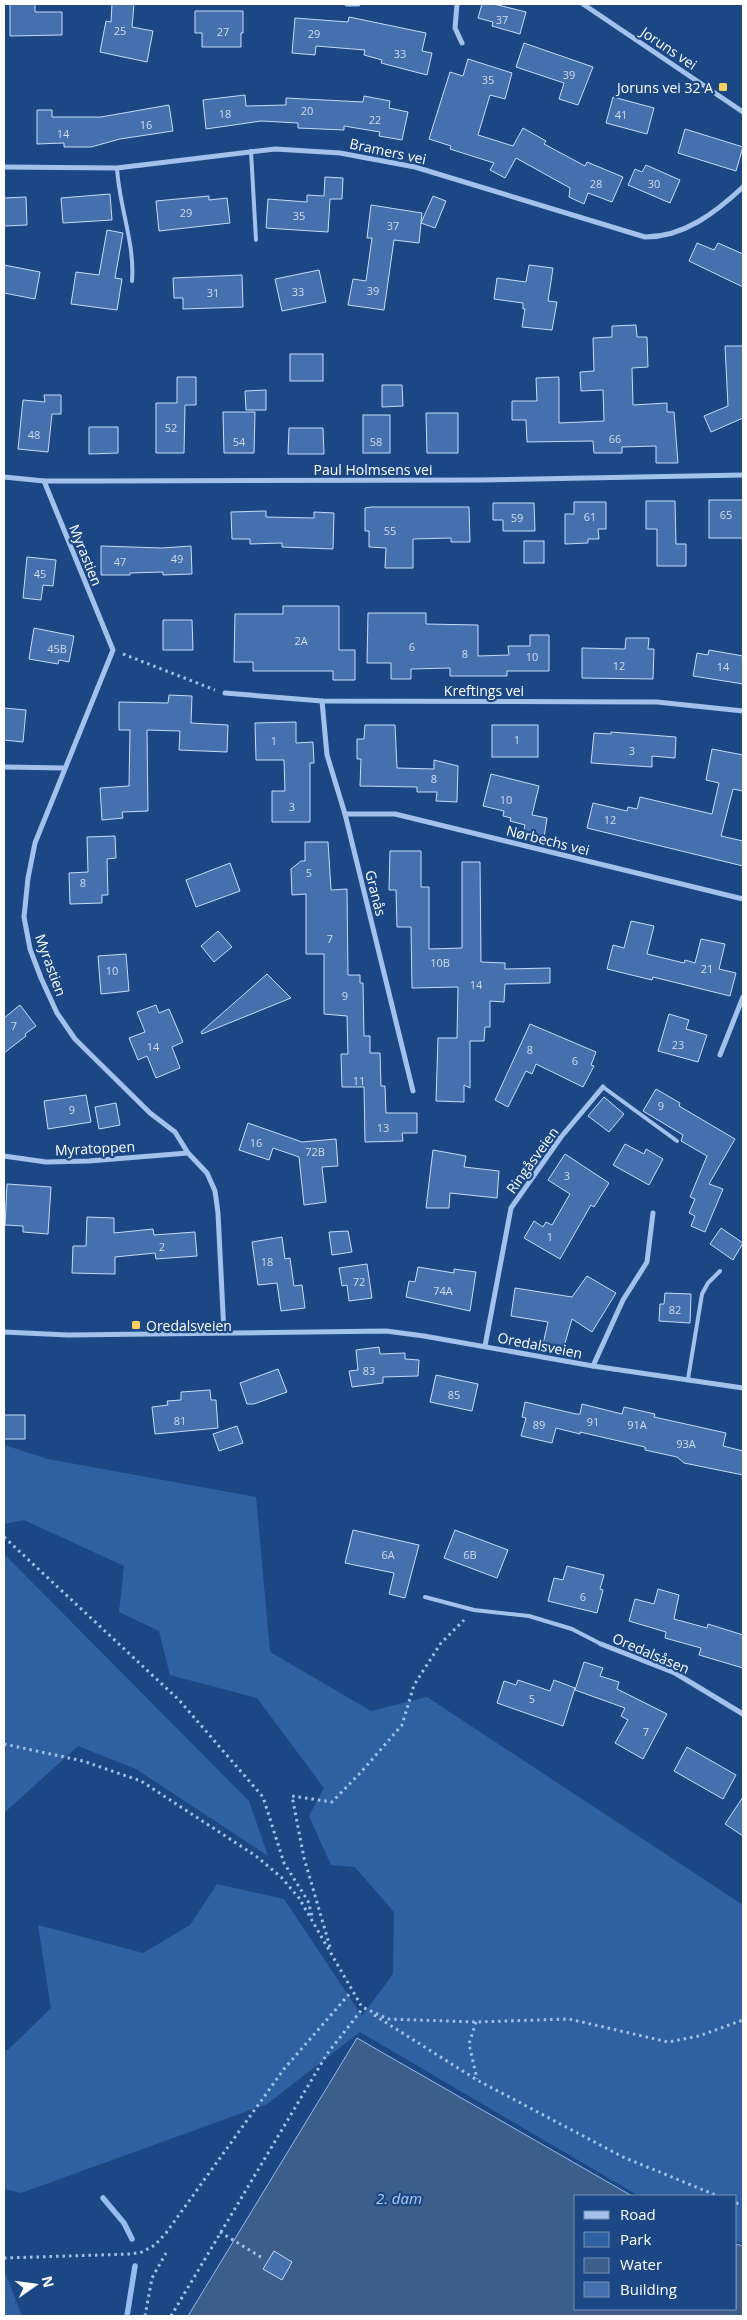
<svg xmlns="http://www.w3.org/2000/svg" width="747" height="2320" font-family="'Open Sans',sans-serif">
<style>
.green{fill:#2f61a2}
.water{fill:#3d5e8a;stroke:#94bced}
.lines{fill:none;stroke-linecap:round;stroke-linejoin:round}
.stream{stroke:#94bced;stroke-width:5.5}
.building{fill:#4471ad;stroke:#c6dcf8}
.path{stroke:#a2c2eb;stroke-width:3;stroke-dasharray:2.5 4;stroke-linecap:butt}
.service{stroke:#a2c2eb;stroke-width:4}
.minor{stroke:#a2c2eb;stroke-width:5}
.poi-dot{fill:#fcd05e;stroke:#1b4884;stroke-width:2}
.labels{text-anchor:middle;dominant-baseline:central;stroke-width:4.5;stroke-linejoin:round;paint-order:stroke}
.number-label{font-size:11px;fill:#d0dcea}
.street-label{font-size:14px;fill:#fff;stroke:#1b4884}
.poi-label{font-size:14px;fill:#fff;stroke:#1b4884;text-anchor:end}
.water-label{font-size:15px;font-style:italic;fill:#adccf2;stroke:#1b4884}
</style>
<rect width="100%" height="100%" fill="#1b4884"/>
<g class="green">
<polygon points="4,1445 48,1459 256,1497 270,1652 371,1711 427,1697 743,1905 743,2243 736,2241 736,2196 639,2196 360,2032 267,2104 21,2193 4,2189 4,2050 8,2050 51,2008 38,1925 143,1953 190,1925 217,1884 284,1899 362,2016 393,1974 394,1912 355,1867 331,1865 309,1816 324,1788 257,1698 170,1675 159,1631 119,1612 124,1566 24,1520 4,1524"/>
<polygon points="4,1554 249,1801 268,1856 136,1769 78,1746 4,1813"/>
<polygon points="4,2270 22,2316 4,2316"/>
</g>
<polygon class="water" points="357,2038 632,2196 576,2196 576,2309 736,2309 736,2244 743,2246 743,2316 188,2316"/>
<g class="lines">
<g class="stream">
<polyline points="103,2198 124,2223 132,2239"/>
<polyline points="127,2316 135,2266"/>
</g>
</g>
<g class="building">
<polygon points="10,4 35,4 35,12 62,12 62,35 10,36"/>
<polygon points="112,4 134,4 132,27 153,31 147,62 100,52 106,21 111,22"/>
<polygon points="482,4 494,4 526,12 520,34 492,26 493,22 478,18"/>
<polygon points="195,11 243,11 243,33 241,33 241,47 202,47 202,33 195,33"/>
<polygon points="349,17 426,33 422,51 432,53 427,75 381,63 382,60 364,55 365,50 316,46 315,55 292,53 295,18 348,22"/>
<polygon points="524,43 593,67 578,105 559,99 564,83 516,67"/>
<polygon points="468,59 512,73 505,99 490,95 478,135 513,146 523,128 546,141 544,144 585,166 587,162 623,177 612,202 588,193 584,204 569,197 570,188 516,158 505,178 490,170 494,163 450,149 451,146 429,139 450,72 463,76"/>
<polygon points="245,95 246,106 286,105 286,98 363,102 364,96 390,101 389,108 408,112 402,140 379,136 380,132 344,126 344,130 298,128 298,123 261,121 206,129 203,100"/>
<polygon points="613,97 654,108 647,134 606,123"/>
<polygon points="169,105 173,131 120,139 91,147 64,147 64,143 37,144 37,110 52,110 52,117 101,117"/>
<polygon points="685,129 743,147 736,171 678,153"/>
<polygon points="646,165 680,180 670,203 628,185 635,169 642,172"/>
<polygon points="325,177 343,178 342,199 330,199 328,232 266,228 268,199 307,202 307,195 324,196"/>
<polygon points="110,194 112,220 63,223 61,198"/>
<polygon points="209,196 209,200 227,198 230,223 159,231 156,201"/>
<polygon points="433,196 446,201 435,228 421,223"/>
<polygon points="26,197 27,225 4,226 4,198"/>
<polygon points="371,205 422,213 419,243 394,240 384,310 348,305 353,279 366,281 372,238 367,238"/>
<polygon points="107,230 123,233 115,278 122,279 117,310 71,304 76,272 99,275"/>
<polygon points="697,243 714,250 718,243 743,254 743,287 689,261"/>
<polygon points="4,265 40,272 35,299 4,293"/>
<polygon points="529,265 553,268 548,301 557,302 552,330 522,327 525,309 523,309 523,303 494,299 497,278 526,282"/>
<polygon points="319,270 326,302 282,311 275,279"/>
<polygon points="242,275 243,307 183,309 183,298 174,298 173,278"/>
<polygon points="636,325 637,337 647,337 648,367 632,368 633,405 667,403 667,412 674,412 678,463 656,463 656,446 622,447 622,453 594,453 593,441 527,442 526,420 512,420 512,401 537,401 536,378 559,377 559,423 604,421 603,390 581,391 580,372 594,371 593,338 612,337 612,326"/>
<polygon points="725,346 743,346 743,418 711,432 704,416 728,406"/>
<rect x="290" y="354" width="33" height="27"/>
<polygon points="177,377 196,377 196,405 185,405 184,453 156,453 156,403 177,403"/>
<polygon points="382,385 402,385 403,406 382,407"/>
<polygon points="266,390 266,410 246,410 245,391"/>
<polygon points="44,395 61,395 61,414 52,414 48,452 18,449 23,400 45,402"/>
<polygon points="223,412 255,412 254,453 224,453"/>
<polygon points="426,413 458,413 458,453 427,453"/>
<rect x="363" y="415" width="27" height="38"/>
<polygon points="89,427 118,427 118,453 89,454"/>
<polygon points="289,428 323,428 324,454 288,454"/>
<rect x="709" y="500" width="34" height="38"/>
<polygon points="646,501 675,501 676,544 686,544 686,566 657,566 657,529 646,529"/>
<polygon points="574,502 606,502 606,529 598,529 599,539 588,539 588,543 565,544 565,514 574,514"/>
<polygon points="493,503 534,503 535,531 503,531 503,520 493,520"/>
<polygon points="371,507 469,507 470,542 451,542 451,538 413,539 413,568 385,568 386,548 369,547 369,531 365,531 365,508"/>
<polygon points="266,511 266,517 314,518 314,512 334,513 333,549 282,547 282,543 250,544 250,539 232,539 231,512"/>
<rect x="524" y="541" width="20" height="22"/>
<polygon points="101,546 162,548 191,546 192,574 163,575 163,572 130,573 130,575 101,575"/>
<polygon points="27,557 56,560 53,586 43,585 41,600 23,598"/>
<polygon points="283,606 339,606 339,650 355,650 355,680 333,680 333,671 253,671 253,662 234,662 235,614 283,614"/>
<polygon points="368,613 426,613 426,624 478,625 478,656 509,655 508,646 530,646 530,635 549,635 549,671 507,671 507,676 450,676 450,668 411,669 411,679 391,679 391,663 367,663"/>
<polygon points="163,620 192,620 193,650 163,650"/>
<polygon points="34,628 74,636 69,662 59,660 58,664 29,659"/>
<polygon points="626,638 649,638 648,649 654,649 653,679 582,678 582,648 625,649"/>
<polygon points="709,650 743,656 743,684 693,676 697,653 708,655"/>
<polygon points="169,695 192,696 191,723 228,725 227,752 179,750 180,731 147,730 148,811 122,812 123,818 102,820 100,788 129,786 130,730 119,730 119,702 168,703"/>
<polygon points="4,708 26,710 23,742 4,740"/>
<polygon points="296,722 296,743 313,742 314,763 310,763 310,822 272,822 272,791 285,791 284,760 256,760 255,723"/>
<polygon points="365,725 395,725 397,768 434,769 434,760 458,766 457,802 436,801 437,792 417,792 417,787 360,786 361,759 357,759 357,739 364,739"/>
<rect x="492" y="725" width="46" height="32"/>
<polygon points="611,732 676,737 675,758 652,756 652,767 591,763 594,733 611,734"/>
<polygon points="712,749 743,755 743,791 733,789 721,836 743,841 743,866 587,828 593,803 627,811 628,807 637,809 640,797 712,814 719,783 706,780"/>
<polygon points="491,774 539,786 532,815 547,818 544,838 523,834 525,825 510,821 511,818 503,816 504,811 483,806"/>
<polygon points="115,836 116,858 107,859 108,895 102,895 102,903 70,904 69,873 88,872 87,837"/>
<polygon points="305,842 328,842 331,890 347,889 348,975 360,975 360,983 363,983 364,1036 370,1036 370,1053 380,1053 381,1086 385,1086 386,1113 417,1113 417,1133 402,1133 403,1141 365,1142 364,1087 342,1087 341,1054 348,1054 347,1016 324,1014 324,954 306,954 306,894 292,895 291,869 301,861 305,861"/>
<polygon points="390,851 421,851 421,887 429,887 429,949 462,948 462,862 480,862 481,962 505,963 505,969 550,968 550,983 505,984 504,1002 490,1001 490,1027 485,1027 484,1041 470,1041 470,1088 464,1085 464,1102 436,1101 438,1038 457,1038 458,987 412,988 411,927 397,927 396,890 389,890"/>
<polygon points="230,863 240,891 196,907 186,880"/>
<polygon points="631,921 654,926 647,954 684,963 685,960 695,963 701,939 725,944 719,969 736,973 730,996 653,977 652,980 607,969 613,945 624,948"/>
<polygon points="218,931 232,947 214,962 201,946"/>
<polygon points="126,954 129,991 101,994 98,956"/>
<polygon points="267,974 291,998 202,1034 201,1032"/>
<polygon points="20,1005 36,1026 25,1034 26,1036 4,1053 4,1018"/>
<polygon points="156,1005 159,1013 169,1009 183,1042 172,1047 180,1068 156,1078 147,1056 138,1060 129,1038 145,1032 137,1012"/>
<polygon points="669,1014 689,1020 686,1029 707,1035 698,1062 658,1051"/>
<polygon points="530,1024 596,1052 591,1065 594,1066 583,1087 536,1064 532,1074 526,1071 508,1107 495,1100"/>
<polygon points="656,1089 680,1103 679,1106 735,1139 709,1184 723,1189 705,1232 691,1226 695,1216 689,1213 695,1199 690,1197 707,1156 681,1141 683,1135 643,1111"/>
<polygon points="86,1095 91,1122 48,1129 44,1101"/>
<polygon points="604,1097 624,1114 609,1132 588,1116"/>
<polygon points="116,1103 120,1125 99,1129 95,1107"/>
<polygon points="248,1123 302,1142 336,1139 338,1166 322,1167 326,1202 304,1205 299,1157 273,1148 269,1160 239,1150"/>
<polygon points="625,1144 644,1154 646,1149 663,1159 649,1185 613,1165"/>
<polygon points="433,1150 466,1156 464,1167 499,1171 497,1198 450,1193 449,1208 426,1208"/>
<polygon points="565,1154 609,1183 594,1207 591,1205 560,1259 524,1238 534,1221 543,1227 546,1222 552,1225 570,1194 548,1180"/>
<polygon points="7,1184 51,1187 48,1234 23,1232 23,1226 5,1225"/>
<polygon points="87,1217 114,1218 114,1233 153,1229 154,1235 195,1232 197,1256 156,1259 155,1253 115,1257 115,1274 72,1273 73,1246 86,1246"/>
<polygon points="721,1228 743,1243 733,1260 710,1244"/>
<polygon points="348,1231 352,1252 332,1255 329,1232"/>
<polygon points="282,1237 285,1259 290,1258 294,1286 302,1285 305,1308 281,1311 277,1283 258,1285 252,1242"/>
<polygon points="367,1264 372,1298 349,1301 347,1285 342,1286 339,1268"/>
<polygon points="418,1267 454,1273 454,1269 476,1272 470,1311 406,1297 409,1281 415,1282"/>
<polygon points="587,1276 616,1293 592,1332 572,1319 563,1350 543,1344 548,1322 511,1316 515,1288 572,1297"/>
<polygon points="665,1293 691,1294 690,1323 659,1321 660,1304 664,1304"/>
<polygon points="379,1347 380,1354 405,1353 405,1359 419,1360 418,1376 383,1377 383,1383 352,1387 349,1371 358,1370 356,1350"/>
<polygon points="278,1369 287,1392 254,1404 247,1404 240,1383"/>
<polygon points="436,1375 478,1384 472,1411 430,1402"/>
<polygon points="210,1390 211,1400 216,1400 218,1428 155,1434 152,1407 168,1405 167,1401 181,1400 181,1392"/>
<polygon points="525,1402 576,1414 580,1414 582,1404 622,1414 624,1407 655,1414 654,1417 726,1433 723,1446 743,1451 743,1475 684,1463 677,1457 645,1450 645,1447 580,1432 580,1434 556,1428 552,1443 521,1436 526,1418 522,1417"/>
<rect x="4" y="1415" width="21" height="24"/>
<polygon points="237,1426 243,1443 219,1451 213,1434"/>
<polygon points="353,1530 419,1545 405,1598 389,1594 394,1573 345,1563"/>
<polygon points="455,1530 508,1550 497,1578 444,1558"/>
<polygon points="567,1566 604,1575 600,1589 603,1590 597,1613 548,1601 554,1578 563,1580"/>
<polygon points="658,1589 679,1595 674,1619 707,1628 708,1624 743,1635 743,1668 699,1655 701,1648 665,1638 666,1632 629,1621 635,1599 654,1604"/>
<polygon points="584,1662 603,1668 600,1676 619,1682 617,1689 667,1714 643,1759 615,1743 628,1720 621,1716 625,1708 575,1690"/>
<polygon points="518,1680 550,1691 554,1680 575,1688 563,1726 497,1703 504,1681 516,1685"/>
<polygon points="687,1747 736,1775 723,1799 674,1771"/>
<polygon points="743,1797 743,1836 725,1824"/>
<polygon points="274,2251 292,2262 282,2280 263,2269"/>
</g>
<g class="lines">
<g class="path">
<polyline points="123,654 215,690"/>
<polyline points="4,1537 179,1700 263,1797 284,1863 308,1901 312,1916"/>
<polyline points="4,1744 83,1761 141,1781 256,1856 281,1877 299,1898 362,2007 388,2019 476,2022 569,2019 668,2042 699,2036 743,2020"/>
<polyline points="330,1947 304,1858 292,1796 332,1802 362,1771 402,1725 414,1685 441,1643 464,1620"/>
<polyline points="374,2015 477,2080 623,2157 718,2196"/>
<polyline points="476,2022 469,2044 477,2079"/>
<polyline points="736,2203 743,2205"/>
<polyline points="220,2232 264,2259"/>
<polyline points="4,2258 131,2254 142,2252 155,2245 166,2233 284,2069 351,1992"/>
<polyline points="145,2316 152,2278 166,2253"/>
<polyline points="171,2316 327,2054 363,2008"/>
</g>
<g class="service">
<polyline points="251,151 256,240"/>
<path d="M117 168C119 206 135 243 132 281"/>
<polyline points="603,1087 677,1141"/>
<polyline points="688,1379 702,1294 708,1283 720,1271"/>
<polyline points="425,1597 474,1610 529,1616 572,1629 601,1644"/>
</g>
<g class="minor">
<polyline points="347,4 358,4"/>
<polyline points="457,4 455,28 462,43"/>
<polyline points="583,4 743,112"/>
<path d="M4 167 117 168 275 149 340 153 415 167 645 237C684 237 715 213 743 187"/>
<polyline points="4,477 44,481 100,481 480,480 743,475"/>
<polyline points="44,481 113,650 35,843 28,878 24,917 30,949 41,978 57,1013 75,1039 150,1113 175,1132 188,1153 207,1173 215,1191 218,1213 224,1333"/>
<polyline points="225,693 322,701 657,702 743,711"/>
<polyline points="322,701 327,755 345,814 413,1091"/>
<polyline points="4,767 64,768"/>
<polyline points="345,814 395,814 743,899"/>
<polyline points="720,1055 743,997"/>
<polyline points="4,1156 46,1162 89,1161 188,1153"/>
<polyline points="4,1332 68,1335 386,1331 424,1336 593,1366 743,1388"/>
<polyline points="485,1346 511,1208 561,1137 603,1087"/>
<polyline points="593,1366 623,1300 647,1262 653,1213"/>
<polyline points="601,1644 675,1673 743,1714"/>
</g>
</g>
<g class="poi-dot">
<rect x="718" y="82" width="10" height="10" rx="2.5"/>
<rect x="131" y="1320" width="10" height="10" rx="2.5"/>
</g>
<g class="labels">
<g class="number-label">
<text x="502" y="19">37</text>
<text x="120" y="30">25</text>
<text x="223" y="31">27</text>
<text x="314" y="33">29</text>
<text x="400" y="53">33</text>
<text x="569" y="74">39</text>
<text x="488" y="79">35</text>
<text x="307" y="110">20</text>
<text x="225" y="113">18</text>
<text x="621" y="114">41</text>
<text x="375" y="119">22</text>
<text x="146" y="124">16</text>
<text x="63" y="133">14</text>
<text x="596" y="183">28</text>
<text x="654" y="183">30</text>
<text x="186" y="212">29</text>
<text x="299" y="215">35</text>
<text x="393" y="225">37</text>
<text x="373" y="290">39</text>
<text x="298" y="291">33</text>
<text x="213" y="292">31</text>
<text x="171" y="427">52</text>
<text x="34" y="434">48</text>
<text x="615" y="438">66</text>
<text x="239" y="441">54</text>
<text x="376" y="441">58</text>
<text x="726" y="514">65</text>
<text x="590" y="516">61</text>
<text x="517" y="517">59</text>
<text x="390" y="530">55</text>
<text x="177" y="558">49</text>
<text x="120" y="561">47</text>
<text x="40" y="573">45</text>
<text x="301" y="640">2A</text>
<text x="412" y="646">6</text>
<text x="57" y="648">45B</text>
<text x="465" y="653">8</text>
<text x="532" y="656">10</text>
<text x="619" y="665">12</text>
<text x="723" y="666">14</text>
<text x="517" y="739">1</text>
<text x="274" y="740">1</text>
<text x="632" y="750">3</text>
<text x="434" y="778">8</text>
<text x="506" y="799">10</text>
<text x="292" y="806">3</text>
<text x="610" y="819">12</text>
<text x="309" y="872">5</text>
<text x="83" y="882">8</text>
<text x="330" y="938">7</text>
<text x="440" y="962">10B</text>
<text x="707" y="968">21</text>
<text x="112" y="970">10</text>
<text x="476" y="984">14</text>
<text x="345" y="995">9</text>
<text x="14" y="1025">7</text>
<text x="678" y="1044">23</text>
<text x="153" y="1046">14</text>
<text x="530" y="1049">8</text>
<text x="575" y="1060">6</text>
<text x="359" y="1080">11</text>
<text x="661" y="1105">9</text>
<text x="72" y="1109">9</text>
<text x="383" y="1127">13</text>
<text x="256" y="1142">16</text>
<text x="315" y="1151">72B</text>
<text x="567" y="1175">3</text>
<text x="550" y="1236">1</text>
<text x="162" y="1246">2</text>
<text x="267" y="1261">18</text>
<text x="359" y="1281">72</text>
<text x="443" y="1290">74A</text>
<text x="675" y="1309">82</text>
<text x="369" y="1370">83</text>
<text x="454" y="1394">85</text>
<text x="180" y="1420">81</text>
<text x="593" y="1421">91</text>
<text x="539" y="1424">89</text>
<text x="637" y="1424">91A</text>
<text x="686" y="1443">93A</text>
<text x="388" y="1554">6A</text>
<text x="470" y="1554">6B</text>
<text x="583" y="1596">6</text>
<text x="532" y="1698">5</text>
<text x="646" y="1731">7</text>
</g>
<g class="street-label">
<text transform="translate(669 48) rotate(34)">Joruns vei</text>
<text transform="translate(388 151) rotate(12)">Bramers vei</text>
<text x="373" y="469">Paul Holmsens vei</text>
<text transform="translate(86 555) rotate(68)">Myrastien</text>
<text x="484" y="690">Kreftings vei</text>
<text transform="translate(548 840) rotate(14)">Nørbechs vei</text>
<text transform="translate(376 893) rotate(76)">Granås</text>
<text transform="translate(51 965) rotate(70)">Myrastien</text>
<text transform="translate(95 1148) rotate(-3)">Myratoppen</text>
<text transform="translate(532 1160) rotate(-54)">Ringåsveien</text>
<text transform="translate(540 1345) rotate(11)">Oredalsveien</text>
<text transform="translate(651 1653) rotate(23)">Oredalsåsen</text>
</g>
<g class="poi-label">
<text x="713" y="87">Joruns vei 32 A</text>
<text x="146" y="1325" text-anchor="start">Oredalsveien</text>
</g>
<g class="water-label">
<text x="399" y="2198">2. dam</text>
</g>
</g>
<rect width="747" height="2320" fill="none" stroke="#ffffff" stroke-width="10"/>
<rect x="574" y="2195" width="162" height="115" fill="#1b4884" stroke="#7691b5"/>
<rect x="584" y="2211" width="25" height="8" fill="#a2c2eb" stroke="#7691b5"/>
<text x="620" y="2220" font-size="15" fill="#ffffff">Road</text>
<rect x="584" y="2232" width="25" height="15" fill="#2f61a2" stroke="#7691b5"/>
<text x="620" y="2245" font-size="15" fill="#ffffff">Park</text>
<rect x="584" y="2258" width="25" height="15" fill="#3d5e8a" stroke="#7691b5"/>
<text x="620" y="2270" font-size="15" fill="#ffffff">Water</text>
<rect x="584" y="2282" width="25" height="15" fill="#4471ad" stroke="#7691b5"/>
<text x="620" y="2295" font-size="15" fill="#ffffff">Building</text>
<g transform="translate(35 2285) rotate(76)" stroke="#1b4884" stroke-width="4" paint-order="stroke">
<path d="M0-4L9 19L0 12L-9 19Z" fill="#ffffff"/>
<text y="-8" font-size="14" font-weight="bold" text-anchor="middle" fill="#ffffff">N</text>
</g>
</svg>
